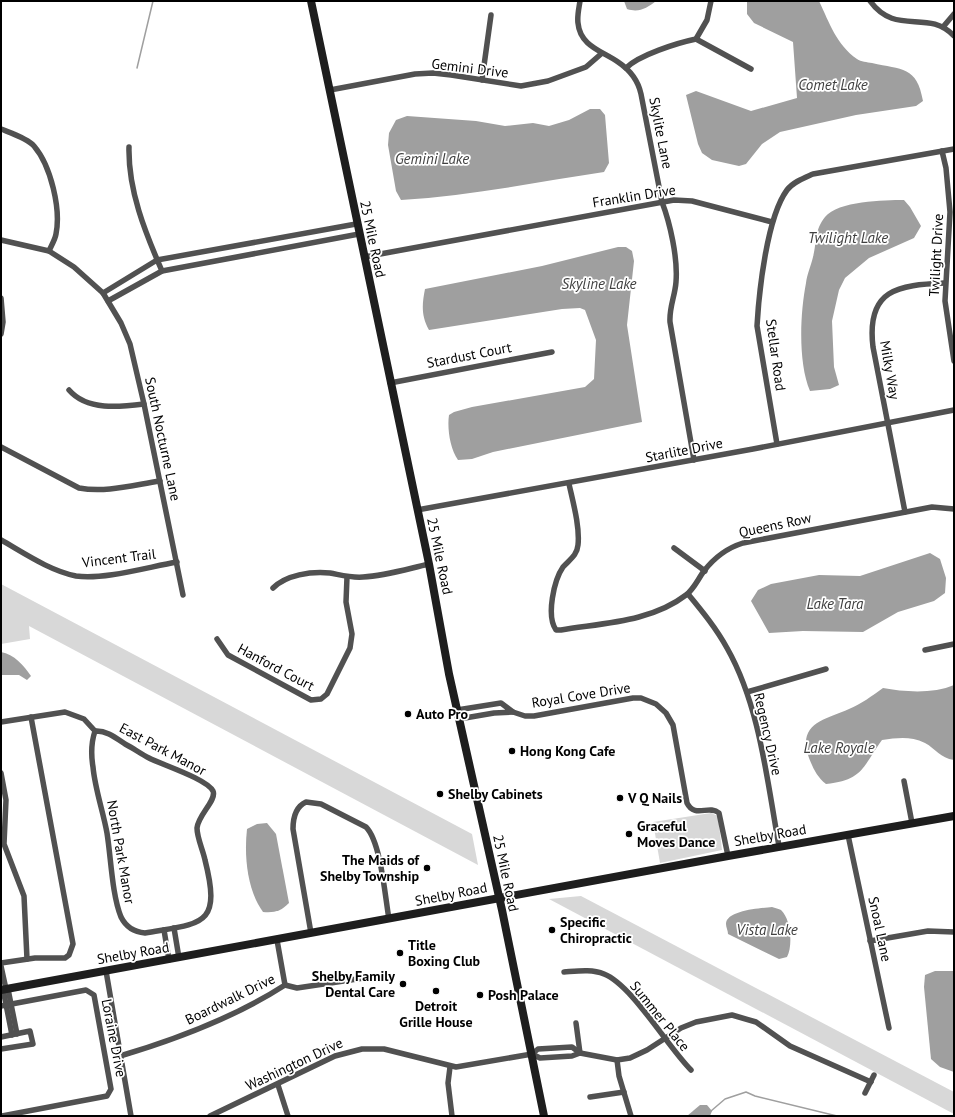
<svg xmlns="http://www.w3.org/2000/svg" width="955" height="1117" font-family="'PT Sans',sans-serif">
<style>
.green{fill:#d8d8d8}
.water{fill:#9f9f9f}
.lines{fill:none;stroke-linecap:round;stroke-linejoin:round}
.stream{stroke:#9f9f9f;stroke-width:1.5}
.street{stroke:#515151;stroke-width:5.5}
.secondary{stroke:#1e1e1e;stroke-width:8}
.poi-dot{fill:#000;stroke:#fff;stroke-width:1.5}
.labels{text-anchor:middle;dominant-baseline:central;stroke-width:3.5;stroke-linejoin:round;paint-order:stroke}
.street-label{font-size:14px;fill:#000;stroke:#fff}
.poi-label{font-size:14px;font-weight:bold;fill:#000;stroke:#fff;text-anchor:start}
.water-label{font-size:15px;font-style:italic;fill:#404040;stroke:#fff}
</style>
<rect width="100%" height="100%" fill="#fff"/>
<g class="green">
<polygon points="1,584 472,834 478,865 29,626 30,639 1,644"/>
<polygon points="711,813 718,816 722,850 660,863 653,822"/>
<polygon points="581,896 954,1092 954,1114 549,899"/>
</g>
<g class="water">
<path d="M624 1H656C647 8 639 13 627 9Z"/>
<path d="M747 1H819C830 24 836 44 857 59 861 62 867 62 872 63 902 70 917 66 923 101L916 106 856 115 780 132 762 144 746 164 739 166 712 160 702 153 698 144 686 95 696 91 751 111 797 98 793 42 754 23 747 14Z"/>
<path d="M590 109H600L605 115 609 163 604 172C537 182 469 196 401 200L396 191 388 145 389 133 396 120 407 116 476 121 505 126 533 123 549 126 569 120Z"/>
<path d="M904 200 910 207 921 226 914 238 869 258 845 278 839 290 832 321 834 367 839 385 830 389 810 391C798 363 800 314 806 283 807 274 811 266 813 257 817 242 814 231 825 217 838 201 884 200 904 200Z"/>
<path d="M618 247H626L632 251 634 261 627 325 642 422 493 452 472 459 458 460C450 449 447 428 449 415L454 412 472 407 585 387 594 379 596 340 585 310 580 308 562 309 429 330C421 316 422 304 425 289L542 266Z"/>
<polygon points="930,553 940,559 946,578 945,593 934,601 898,612 863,632 803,631 769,633 751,601 758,590 771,584 819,575 860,576"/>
<path d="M1 652C14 654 24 666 31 676L27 680 19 675H1Z"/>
<path d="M954 685V760C940 758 936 749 925 743 910 736 898 738 882 740 862 768 863 780 826 784 817 777 813 768 809 758 797 723 824 720 849 709 861 704 872 696 883 688 904 692 934 694 954 685Z"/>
<path d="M267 823 276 834 289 903C281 911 275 913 263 912 247 890 244 856 247 829L257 824Z"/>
<path d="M772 907C775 908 779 909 781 910 791 919 793 946 787 957L779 959 728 934C728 931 726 927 726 924 726 910 762 908 772 907Z"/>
<polygon points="935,971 954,971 954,1072 940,1067 931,1059 924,987 925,975"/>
<polygon points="700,1105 707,1105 712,1111 710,1116 687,1116"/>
</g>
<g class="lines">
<g class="stream">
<polyline points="137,68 153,1"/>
<polyline points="711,1111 725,1099 746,1092 755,1096 837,1116"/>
</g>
<g class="street">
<path d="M580 1C579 8 577 16 578 23 580 46 602 51 618 62 630 70 638 80 641 94L662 202C670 223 678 258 676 282 675 296 669 308 670 322L694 460"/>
<path d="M870 1C896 37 928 8 954 36"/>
<polyline points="943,27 954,14"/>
<polyline points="696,39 751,69"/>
<path d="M626 68C639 55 677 43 696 39L707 20 711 1"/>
<polyline points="482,80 491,15"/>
<polyline points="330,90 415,74 433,73 451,75 521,86 548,81 586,67 601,54"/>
<path d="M1 129C11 133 27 138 34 146 51 166 61 209 56 234 55 240 51 246 49 251"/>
<path d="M129 147C128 190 145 232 162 271"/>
<polyline points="942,151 946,168 950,212 945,301 954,361"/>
<polyline points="1,240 49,251 74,267 103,293 121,323 130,344 144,404 183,595"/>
<polyline points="364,257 674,200 692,201 772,222"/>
<polyline points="103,293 157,260 356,224"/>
<polyline points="1,298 3,322 1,334"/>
<polyline points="108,301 162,271 359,234"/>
<polyline points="390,383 552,352"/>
<path d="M69 390C87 411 120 407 144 404"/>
<path d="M777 444 757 326C759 291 767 217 787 190 793 182 804 178 813 174L954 149"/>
<path d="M1 447 79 488C106 493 133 485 160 481"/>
<path d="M569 484C573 502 580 527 578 545 577 556 569 560 563 567 554 580 546 616 556 630H561C603 623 651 622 686 595 694 589 698 579 704 571 714 558 727 548 743 543L932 507 954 509"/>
<polyline points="417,510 753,449 954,410"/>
<path d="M905 512 873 347C866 289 898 285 945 283"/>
<path d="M1 540C24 553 50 571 76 576 104 580 148 567 177 562"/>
<polyline points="674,548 705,571"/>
<path d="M273 588C286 575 311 571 330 573 341 575 351 578 363 577 385 576 407 569 429 564"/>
<path d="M688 594C702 611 716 628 727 648 760 706 767 781 779 846"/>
<polyline points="217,639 228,655 311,700 321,699 327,694 350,648 352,634 346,602 347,577"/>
<polyline points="925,650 954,644"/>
<polyline points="747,692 826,669"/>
<polyline points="457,710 501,703 513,712 494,713 459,719"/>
<path d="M513 712 525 716H534L633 698H641L656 704 666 713 673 725 687 803C695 819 709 804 719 813L728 856"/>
<polyline points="1,722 65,712 84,719 95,731"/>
<path d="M95 731C106 730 116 738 125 744 133 748 141 754 149 758 163 765 207 779 213 791 217 800 198 815 197 828 197 838 203 850 205 860 222 927 202 923 145 933 134 932 126 927 121 917 112 895 111 858 107 833 103 811 95 789 93 767 91 755 91 743 95 731Z"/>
<polyline points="1,773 6,800 4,844 24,896 27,959"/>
<polyline points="904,781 912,823"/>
<polyline points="848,835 889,1028"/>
<polyline points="174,928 179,958"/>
<polyline points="164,930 169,960"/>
<path d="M311 933 293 829C293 819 295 807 306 802L321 804 366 827C381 842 385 897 389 919"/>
<polyline points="277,940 285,985"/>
<polyline points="870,941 928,931 954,932"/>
<polyline points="1,963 35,958 65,958 69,955 73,944 31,717"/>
<polyline points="1,966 6,989"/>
<polyline points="106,971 131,1116"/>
<path d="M564 972C578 971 592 969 604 974 632 985 667 1046 691 1070"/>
<polyline points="3,989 12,1035"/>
<polyline points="8,989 17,1034"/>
<polyline points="1,1006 86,990 94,995 111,1089 107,1096 2,1116"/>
<polyline points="576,1023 580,1053"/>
<polyline points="1,1037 30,1031 33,1044 1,1049"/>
<polyline points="532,1054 540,1058 572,1056 580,1053"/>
<path d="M120 1056C174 1040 237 1016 285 985L297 988 377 976"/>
<polyline points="617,1060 619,1076 631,1116"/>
<polyline points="450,1067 448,1083 452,1116"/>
<polyline points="278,1085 288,1116"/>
<polyline points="865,1093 874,1075"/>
<polyline points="590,1097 624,1092"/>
<polyline points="210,1116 335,1056 362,1049 384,1049 456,1067 532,1054 538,1049 572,1047 580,1053 617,1060 630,1058 647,1050 681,1028 696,1022 732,1015 756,1022 790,1046 871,1082"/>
</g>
<g class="secondary">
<polyline points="311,1 429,564 449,674 502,910 544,1116"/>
<polyline points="1,990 728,856 954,816"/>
</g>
</g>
<g class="poi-dot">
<circle cx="408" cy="714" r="4"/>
<circle cx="512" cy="751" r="4"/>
<circle cx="440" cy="794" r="4"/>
<circle cx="620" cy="798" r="4"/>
<circle cx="629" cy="834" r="4"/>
<circle cx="427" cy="868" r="4"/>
<circle cx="552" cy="930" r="4"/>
<circle cx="400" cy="953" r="4"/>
<circle cx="403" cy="984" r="4"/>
<circle cx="436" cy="991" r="4"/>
<circle cx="480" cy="995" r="4"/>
</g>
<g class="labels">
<g class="street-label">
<text transform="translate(470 68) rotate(7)">Gemini Drive</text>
<text transform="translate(661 133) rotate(79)">Skylite Lane</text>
<text transform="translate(634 196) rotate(-9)">Franklin Drive</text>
<text transform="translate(373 239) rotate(78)">25 Mile Road</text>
<text transform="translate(936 255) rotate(-87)">Twilight Drive</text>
<text transform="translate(469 355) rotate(-11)">Stardust Court</text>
<text transform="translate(776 355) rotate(82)">Stellar Road</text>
<text transform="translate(890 370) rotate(80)">Milky Way</text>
<text transform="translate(163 439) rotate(78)">South Nocturne Lane</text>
<text transform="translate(684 450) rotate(-11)">Starlite Drive</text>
<text transform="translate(775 525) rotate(-12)">Queens Row</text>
<text transform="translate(440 556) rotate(78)">25 Mile Road</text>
<text transform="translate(119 558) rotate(-7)">Vincent Trail</text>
<text transform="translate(276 667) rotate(28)">Hanford Court</text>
<text transform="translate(581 695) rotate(-9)">Royal Cove Drive</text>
<text transform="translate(768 734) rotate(77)">Regency Drive</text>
<text transform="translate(163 749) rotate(28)">East Park Manor</text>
<text transform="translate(770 835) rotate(-10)">Shelby Road</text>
<text transform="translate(121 852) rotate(80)">North Park Manor</text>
<text transform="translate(506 873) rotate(78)">25 Mile Road</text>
<text transform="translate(451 894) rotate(-11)">Shelby Road</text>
<text transform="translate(880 929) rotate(78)">Snoal Lane</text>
<text transform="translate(133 953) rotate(-10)">Shelby Road</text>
<text transform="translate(230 999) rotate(-26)">Boardwalk Drive</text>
<text transform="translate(660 1016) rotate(51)">Summer Place</text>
<text transform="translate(114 1038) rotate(79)">Loraine Drive</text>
<text transform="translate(294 1064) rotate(-25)">Washington Drive</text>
</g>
<g class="poi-label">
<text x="416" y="714">Auto Pro</text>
<text x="520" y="751">Hong Kong Cafe</text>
<text x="448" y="794">Shelby Cabinets</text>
<text x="628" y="798">V Q Nails</text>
<text x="637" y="826">Graceful<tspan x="637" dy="16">Moves Dance</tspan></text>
<text x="419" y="860" text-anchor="end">The Maids of<tspan x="419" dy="16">Shelby Township</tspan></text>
<text x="560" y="922">Specific<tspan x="560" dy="16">Chiropractic</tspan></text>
<text x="408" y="945">Title<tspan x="408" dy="16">Boxing Club</tspan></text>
<text x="395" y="976" text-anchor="end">Shelby Family<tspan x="395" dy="16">Dental Care</tspan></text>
<text x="488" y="995">Posh Palace</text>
<text x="436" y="1006" text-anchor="middle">Detroit<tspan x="436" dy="16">Grille House</tspan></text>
</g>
<g class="water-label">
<text x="833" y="84">Comet Lake</text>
<text x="432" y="158">Gemini Lake</text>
<text x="848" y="237">Twilight Lake</text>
<text x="599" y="283">Skyline Lake</text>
<text x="835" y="603">Lake Tara</text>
<text x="839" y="747">Lake Royale</text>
<text x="767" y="929">Vista Lake</text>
</g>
</g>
<rect width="955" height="1117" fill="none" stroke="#000000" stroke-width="4"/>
</svg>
